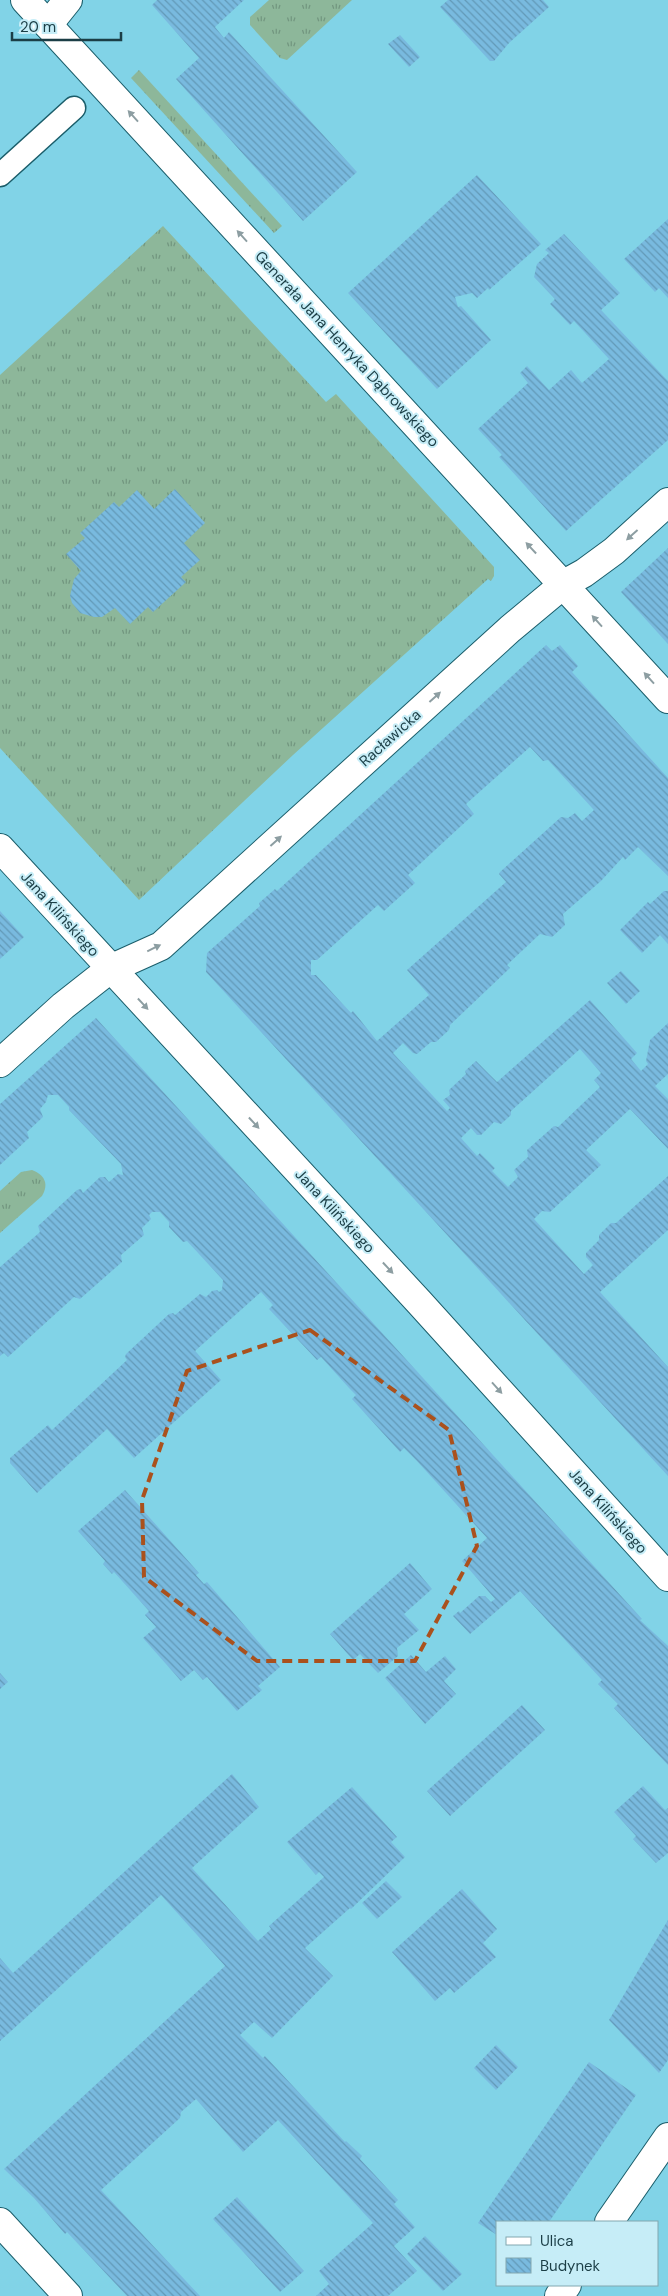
<svg xmlns="http://www.w3.org/2000/svg" width="668" height="2296" font-family="'DM Sans',sans-serif">
<style>
.grass{fill:url(#grass-tufts)}
.building{fill:url(#building-back-hatch);fill-rule:evenodd}
.lines{fill:none;stroke-linecap:round;stroke-linejoin:round}
.pedestrian-casing{stroke:#1a5d6a;stroke-width:25}
.minor-casing{stroke:#1a5d6a;stroke-width:30}
.tertiary-casing{stroke:#1a5d6a;stroke-width:30}
.pedestrian{stroke:#fff;stroke-width:22}
.minor{stroke:#fff;stroke-width:28}
.tertiary{stroke:#fff;stroke-width:28}
.oneway{fill:#8d9ea2}
.marked{fill:none;stroke:#aa511d;stroke-width:4;stroke-dasharray:10 6;stroke-linejoin:round}
.labels{text-anchor:middle;dominant-baseline:central;stroke-width:4;stroke-linejoin:round;paint-order:stroke}
.street-label{font-size:15px;fill:#1b3e46;stroke:#c6edf7}
</style>
<defs>
<pattern id="grass-tufts" width="24" height="20" patternUnits="userSpaceOnUse" patternTransform="scale(1.25)"><rect width="24" height="20" fill="#8db79a"/><path d="M3 7l-1-3M5 7V3M7 7l1-3M15 17l-1-3M17 17v-4M19 17l1-3" fill="none" stroke="#72967f"/></pattern>
<pattern id="building-back-hatch" width="6" height="6" patternUnits="userSpaceOnUse" patternTransform="scale(1.25)"><rect width="6" height="6" fill="#79badf"/><path d="M-1 5l2 2M0 0l6 6M5-1l2 2" fill="none" stroke="#6299b7"/></pattern>
</defs>
<rect width="100%" height="100%" fill="#81d3e7"/>
<g class="grass">
<polygon points="269,0 352,0 287,60 280,58 250,25 250,17"/>
<polygon points="139,70 282,226 274,233 131,78"/>
<polygon points="163,226 326,402 336,394 494,567 494,576 491,581 488,579 293,755 139,900 0,748 0,375"/>
<path d="M32 1170C45 1175 49 1184 42 1196L0 1233V1191L21 1172Z"/>
</g>
<g class="building">
<polygon points="157,0 244,0 215,27 224,38 229,32 357,172 303,221 176,79 199,58 152,5"/>
<polygon points="448,0 543,0 549,7 509,43 494,61 490,61 440,7"/>
<polygon points="400,35 420,57 409,67 388,44"/>
<polygon points="477,175 541,244 489,290 488,288 477,298 472,293 455,297 458,307 461,306 491,340 437,389 348,293"/>
<polygon points="668,219 668,298 659,288 655,292 624,259"/>
<polygon points="564,234 620,293 601,310 668,381 668,440 566,531 499,457 502,455 478,429 528,383 520,373 527,366 549,390 571,370 582,383 609,359 574,321 570,325 550,304 555,299 534,277 537,264 549,253 545,250"/>
<polygon points="175,489 205,523 184,543 200,560 181,577 186,582 153,612 148,607 130,624 115,608 102,617 94,617 80,613 72,603 70,596 74,579 81,571 66,554 85,538 80,533 114,502 119,507 137,490 154,509"/>
<polygon points="668,548 668,644 621,592"/>
<path d="M546 645 552 651 560 645 578 666 572 672 668 778V876L638 847 625 860 623 857 601 881 563 914 565 925 552 937 540 934 507 965 510 968 450 1025 449 1030 436 1042H431L417 1054 413 1053 403 1043 393 1053 447 1111 450 1108 443 1100 450 1095 449 1090 466 1074 465 1071 476 1061 497 1082 590 1000 637 1053 631 1059 641 1071 648 1064 646 1061 650 1040 668 1023V1074L655 1086 668 1099V1149L630 1109 586 1150 601 1165 550 1212 542 1211 534 1219 584 1274 593 1265 586 1257V1253L599 1240V1235L611 1223H616L668 1176V1230L600 1292 668 1367V1476L206 972 207 953 260 906 259 903 275 889 277 891ZM530 747 543 761 548 760 594 810 582 821 575 813 568 818 561 817 500 872 499 874 506 882 407 970 429 995 377 1041 353 1011 351 1013 316 975H311V960H317L378 905 384 911 415 883 408 875 474 814 466 804ZM580 1049 601 1073 594 1080 600 1087 558 1127 554 1126 527 1150 528 1157 514 1170 518 1177 508 1187 492 1171 495 1168 480 1153 477 1156 461 1138 471 1128 477 1135H481L494 1122 501 1124 511 1115V1111Z"/>
<polygon points="664,891 668,891 668,944 660,935 642,953 620,930 648,902 650,904"/>
<polygon points="0,911 24,937 0,959"/>
<polygon points="621,971 640,991 626,1004 607,983"/>
<polygon points="96,1018 642,1619 640,1620 668,1646 668,1765 614,1708 618,1704 598,1684 602,1680 520,1591 470,1634 453,1616 459,1611 460,1613 479,1596 485,1596 491,1602 495,1599 462,1561 487,1538 416,1460 404,1448 400,1452 352,1399 356,1395 349,1388 321,1357 317,1360 269,1309 273,1305 261,1292 195,1351 221,1380 134,1458 107,1429 37,1493 10,1463 10,1458 48,1425 52,1430 127,1360 125,1357 126,1354 169,1314 173,1313 175,1315 200,1294 206,1297 212,1291 217,1290 219,1292 222,1290 223,1280 187,1241 183,1242 169,1227 169,1222 160,1212 152,1212 149,1215 151,1219 142,1228 144,1235 121,1255 122,1262 80,1299 74,1297 8,1357 4,1353 0,1356 0,1267 40,1232 38,1226 77,1190 81,1189 83,1193 100,1177 105,1177 109,1182 118,1174 123,1175 121,1164 69,1110 69,1107 58,1095 48,1095 46,1102 40,1109 43,1117 27,1132 29,1138 0,1165 0,1104"/>
<polygon points="125,1490 199,1573 196,1575 204,1584 207,1582 280,1667 258,1686 262,1690 237,1711 207,1677 203,1680 194,1670 181,1681 143,1638 156,1627 145,1615 149,1611 114,1572 112,1574 103,1564 105,1561 78,1531"/>
<polygon points="410,1563 432,1589 404,1614 419,1630 397,1648 398,1656 378,1673 360,1654 353,1660 330,1634"/>
<polygon points="411,1655 426,1672 445,1656 456,1669 444,1681 456,1694 425,1724 385,1678"/>
<polygon points="0,1673 8,1682 0,1689"/>
<polygon points="522,1705 545,1730 450,1816 427,1791"/>
<polygon points="232,1774 259,1807 192,1868 258,1941 271,1929 269,1926 324,1877 319,1872 316,1875 287,1842 352,1787 397,1837 391,1842 405,1857 351,1909 350,1908 305,1948 333,1976 272,2038 254,2022 240,2035 263,2058 265,2056 345,2142 346,2141 362,2156 360,2159 398,2200 394,2204 415,2227 394,2246 417,2271 388,2296 316,2296 329,2284 319,2271 373,2223 278,2120 243,2152 196,2099 181,2112 180,2118 101,2190 200,2296 127,2296 67,2232 65,2234 34,2198 4,2169 225,1966 161,1895 0,2041 0,1958 13,1973"/>
<polygon points="643,1786 665,1810 668,1808 668,1853 656,1863 633,1839 636,1836 614,1812"/>
<polygon points="386,1881 402,1897 377,1919 362,1903"/>
<polygon points="462,1889 497,1929 483,1943 496,1957 454,1993 450,1988 435,2001 392,1952"/>
<polygon points="668,1920 668,2060 659,2073 609,2020"/>
<polygon points="496,2045 518,2067 496,2090 474,2068"/>
<polygon points="589,2062 636,2095 549,2222 497,2222 497,2235 478,2223"/>
<polygon points="237,2197 304,2271 280,2292 213,2219"/>
<polygon points="425,2236 462,2274 443,2291 407,2254"/>
</g>
<g class="lines">
<g class="pedestrian-casing">
<polyline id="pedestrian" points="0,175 74,108"/>
</g>
<g class="minor-casing">
<g id="minor">
<polyline points="48,25 68,0"/>
<polyline points="0,1063 63,1006 110,969 161,946 510,629 564,584 584,573 614,551 668,502"/>
<polyline points="0,2222 68,2296"/>
<polyline points="609,2222 668,2137"/>
<polyline points="559,2296 567,2285"/>
</g>
</g>
<g class="tertiary-casing">
<g id="tertiary">
<polyline points="25,0 668,699"/>
<polyline points="0,848 419,1302 668,1577"/>
</g>
</g>
<use href="#pedestrian" class="pedestrian"/>
<use href="#minor" class="minor"/>
<use href="#tertiary" class="tertiary"/>
</g>
<defs><path id="oneway-solid" d="M-6-.8H1V-3.2L6.5 0L1 3.2V.8H-6Z" transform="scale(1.25)"/></defs>
<g class="oneway">
<use href="#oneway-solid" transform="translate(133 116) rotate(-132)"/>
<use href="#oneway-solid" transform="translate(242 236) rotate(-132)"/>
<use href="#oneway-solid" transform="translate(632 535) rotate(138)"/>
<use href="#oneway-solid" transform="translate(531 548) rotate(-133)"/>
<use href="#oneway-solid" transform="translate(597 621) rotate(-132)"/>
<use href="#oneway-solid" transform="translate(649 678) rotate(-132)"/>
<use href="#oneway-solid" transform="translate(435 697) rotate(-42)"/>
<use href="#oneway-solid" transform="translate(276 841) rotate(-42)"/>
<use href="#oneway-solid" transform="translate(154 948) rotate(-26)"/>
<use href="#oneway-solid" transform="translate(143 1004) rotate(47)"/>
<use href="#oneway-solid" transform="translate(254 1123) rotate(47)"/>
<use href="#oneway-solid" transform="translate(388 1268) rotate(47)"/>
<use href="#oneway-solid" transform="translate(497 1388) rotate(48)"/>
</g>
<path class="marked" d="M310 1330 449 1430 477 1546 415 1661H257L144 1577 142 1500 187 1371Z"/>
<g class="labels">
<g class="street-label">
<text transform="translate(347 349) rotate(47)">Generała Jana Henryka Dąbrowskiego</text>
<text transform="translate(390 738) rotate(-42)">Racławicka</text>
<text transform="translate(60 914) rotate(48)">Jana Kilińskiego</text>
<text transform="translate(335 1211) rotate(47)">Jana Kilińskiego</text>
<text transform="translate(608 1511) rotate(48)">Jana Kilińskiego</text>
</g>
</g>
<rect x="496" y="2221" width="162" height="65" fill="#c6edf7" stroke="#82a7b0"/>
<rect x="506" y="2237" width="25" height="8" fill="#ffffff" stroke="#82a7b0"/>
<text x="540" y="2246" font-size="15" fill="#1b3e46">Ulica</text>
<rect x="506" y="2258" width="25" height="15" fill="url(#building-back-hatch)" stroke="#82a7b0"/>
<text x="540" y="2271" font-size="15" fill="#1b3e46">Budynek</text>
<path d="M12 32v8h109v-8" fill="none" stroke="#1b3e46" stroke-width="2.5"/>
<text x="20" y="32" font-size="15" fill="#1b3e46" stroke="#c6edf7" stroke-width="4" paint-order="stroke">20 m</text>
</svg>
